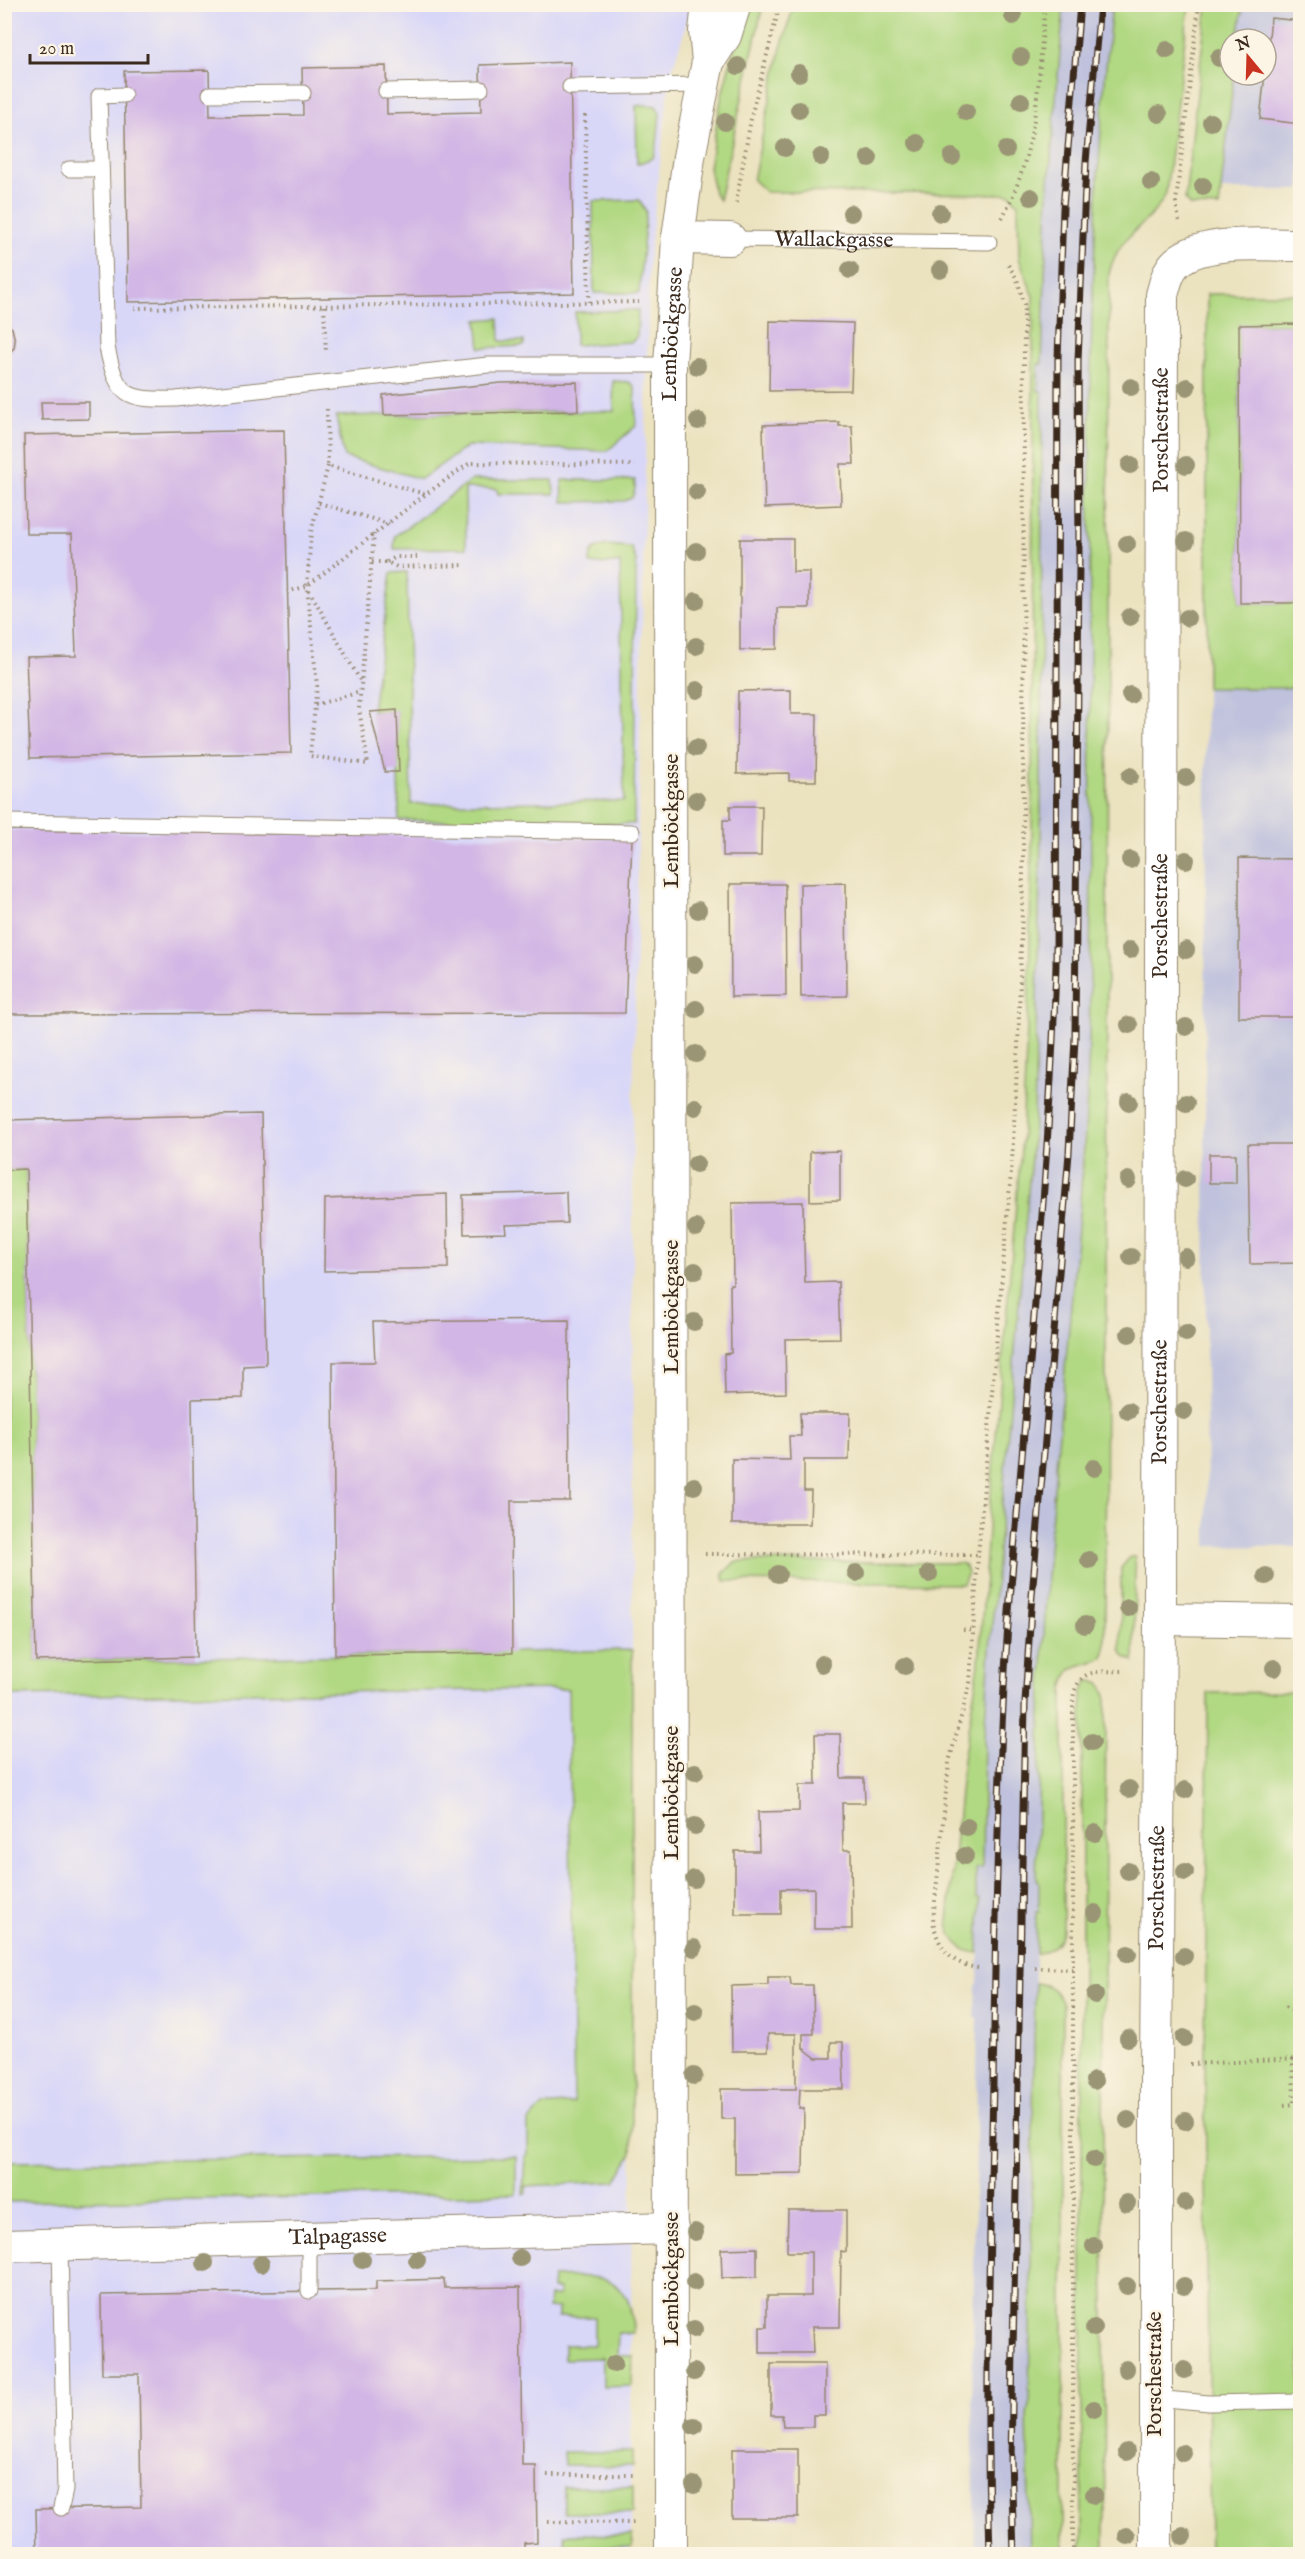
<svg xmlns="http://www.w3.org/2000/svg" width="1305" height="2559" font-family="'IM FELL English',serif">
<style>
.built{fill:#d9d7f8}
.industrial{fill:#c0c2dd}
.green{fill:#b1d882;stroke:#768150;stroke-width:1.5}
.building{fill:#d2b6e5}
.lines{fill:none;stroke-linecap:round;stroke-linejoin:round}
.service-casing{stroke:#93866e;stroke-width:17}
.minor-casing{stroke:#93866e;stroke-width:34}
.path{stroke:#93866e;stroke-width:4;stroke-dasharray:1.5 4.5;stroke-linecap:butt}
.service{stroke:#fff;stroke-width:15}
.minor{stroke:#fff;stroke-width:32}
.rail-casing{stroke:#3b2a1e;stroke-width:7}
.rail{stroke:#fcf5e5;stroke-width:4.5;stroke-dasharray:14;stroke-linecap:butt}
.tree{fill:#9a9574}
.labels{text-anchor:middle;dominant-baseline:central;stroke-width:5;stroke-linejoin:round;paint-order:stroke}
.street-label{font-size:22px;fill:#3b2a1e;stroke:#fcf5e5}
</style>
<rect width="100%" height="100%" fill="#fcf5e5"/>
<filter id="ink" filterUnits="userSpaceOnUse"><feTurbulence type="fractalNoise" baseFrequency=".0167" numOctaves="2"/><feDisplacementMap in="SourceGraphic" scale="12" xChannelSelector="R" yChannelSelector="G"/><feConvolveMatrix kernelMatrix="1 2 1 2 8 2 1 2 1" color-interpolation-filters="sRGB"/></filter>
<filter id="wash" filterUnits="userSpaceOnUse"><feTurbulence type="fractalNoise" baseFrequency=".008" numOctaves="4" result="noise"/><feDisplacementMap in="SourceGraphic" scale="24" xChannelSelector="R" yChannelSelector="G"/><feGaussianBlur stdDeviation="1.35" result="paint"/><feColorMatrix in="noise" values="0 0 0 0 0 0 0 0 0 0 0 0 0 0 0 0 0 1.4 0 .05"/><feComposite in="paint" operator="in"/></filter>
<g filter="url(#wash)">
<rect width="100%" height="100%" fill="#ebe2bf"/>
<polygon class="built" points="5,5 692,5 670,77 649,258 633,1108 631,2554 5,2554"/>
<g class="industrial">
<polygon points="1064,5 1112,5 1100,139 1093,274 1089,1046 1072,1319 1047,1579 1040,1743 1036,1880 1039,1880 1039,1911 1036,1912 1031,2177 1033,2177 1031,2184 1029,2406 1027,2414 1030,2554 975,2554 972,2402 975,2201 973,2200 975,2193 978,2017 975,2017 976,1986 978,1983 980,1899 976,1898 976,1867 982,1868 984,1737 990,1649 1034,1121 1041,838 1042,393 1038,392 1038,364 1042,363 1048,193"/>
<polygon points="1243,5 1300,5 1300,190 1221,190 1234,75 1266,75 1266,39 1238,39"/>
<polygon points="1207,294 1300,294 1300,1547 1207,1546 1205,1146"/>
</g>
<g class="green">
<polygon points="746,5 763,5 719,200 714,193 709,167 722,94"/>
<path d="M794 5H1064L1048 193 1042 364H1038V391L1042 392 1041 838 1034 1121 990 1649 984 1737 982 1868H976V1898L980 1899 978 1953C961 1952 950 1939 948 1922L963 1760 979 1664 989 1515 1022 1137 1029 986 1032 832 1033 295 1019 258 1018 204 1010 194 766 192 753 180 781 48Z"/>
<path d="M1112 5H1189L1166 193C1153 225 1118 231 1109 274L1105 1652 1102 1658C1081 1668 1068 1660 1063 1690V1929C1059 1944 1051 1951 1036 1954V1911H1039V1881L1036 1880C1039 1779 1041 1679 1047 1578 1059 1399 1084 1221 1089 1042 1097 696 1075 349 1112 5Z"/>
<polygon points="1207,5 1243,5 1238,39 1230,39 1230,75 1234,75 1219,207 1190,206 1185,199"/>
<polygon points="647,105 656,106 660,113 657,144 653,158 637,164 636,106"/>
<polygon points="639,200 646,211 639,293 594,293 593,201"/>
<polygon points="1207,294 1300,294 1300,324 1239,325 1240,603 1300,603 1300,688 1207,688"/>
<polygon points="638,310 637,336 632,342 575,345 575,312"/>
<polygon points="499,318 500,341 524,341 524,346 480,348 477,320"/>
<polygon points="613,381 629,382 635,387 636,426 607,451 468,446 421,479 344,457 336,416 614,411"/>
<polygon points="472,480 553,480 554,494 498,494 497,489 465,488 466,548 394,549 395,536"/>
<polygon points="562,480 635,480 635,489 632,498 624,501 563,502"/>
<path d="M607 545 631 547 636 561 634 824 399 820 397 711H372L391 573 407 572 411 804 624 801 620 563 590 564C589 550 595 548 607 545Z"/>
<polygon points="26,1169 36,1661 632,1650 632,2153 615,2182 526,2186 526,2193 523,2194 525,2156 528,2155 528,2122 543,2106 574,2103 568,1689 5,1696 4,1170"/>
<polygon points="1130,1557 1135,1557 1134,1661 1125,1657 1121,1650 1121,1568"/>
<polygon points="742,1561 959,1563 964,1564 967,1574 963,1584 725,1581 723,1574 734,1563"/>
<polygon points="1092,1681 1101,1684 1106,1695 1103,2141 1105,2554 1082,2554 1082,1693 1087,1682"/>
<polygon points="1300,1692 1300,2554 1210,2554 1205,2063 1208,1693"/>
<path d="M1035 1983C1049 1984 1059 1992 1063 2006V2554H1030L1027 2414 1029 2405Z"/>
<polygon points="516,2156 516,2194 5,2202 5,2162"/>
<path d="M553 2277C602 2276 632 2272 633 2333H618L617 2356H633L632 2386 603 2387V2358L564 2359V2345H594V2317H558V2308H548L549 2296H559V2289H552Z"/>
<polygon points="563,2452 632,2452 632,2466 564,2465"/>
<rect x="564" y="2487" width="69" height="26"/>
<polygon points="565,2534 632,2535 633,2547 564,2546"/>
</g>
<g id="blocks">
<g class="building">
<polygon points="1271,18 1300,21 1300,124 1260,119"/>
<polygon points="570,62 574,293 128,302 124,71 209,70 210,116 303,115 302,68 386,66 387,114 481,112 480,65"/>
<polygon points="770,321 853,323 851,390 769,391"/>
<polygon points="4,322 12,328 15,341 14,348 4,357"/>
<polygon points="1300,324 1300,603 1240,603 1239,325"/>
<polygon points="577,382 578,411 384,415 383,395 501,383"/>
<polygon points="41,402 89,402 89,419 42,420"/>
<polygon points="839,422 839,426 852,426 854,464 840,464 841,505 765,508 763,425"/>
<polygon points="284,430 291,753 30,758 26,657 76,656 72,534 26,534 24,435"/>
<polygon points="740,539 793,539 793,572 809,572 809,608 777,608 777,649 740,650"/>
<polygon points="791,690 791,714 817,714 816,781 789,781 789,773 737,774 738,691"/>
<polygon points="397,710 399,772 385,772 370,712"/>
<polygon points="730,806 762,806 761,856 723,856 723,820 730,820"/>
<polygon points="4,830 632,839 625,1013 4,1014"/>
<polygon points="1239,858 1300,859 1300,1017 1239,1017"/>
<polygon points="846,883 847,996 801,997 800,884"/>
<polygon points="730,884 785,884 786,996 731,997"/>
<polygon points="261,1114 266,1365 243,1366 243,1398 192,1399 196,1657 36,1661 26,1169 4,1170 4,1120"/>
<polygon points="1248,1144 1300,1144 1300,1263 1250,1264"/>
<polygon points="840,1151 840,1200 810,1201 810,1152"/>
<rect x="1209" y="1154" width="27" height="29"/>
<polygon points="566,1192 567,1223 505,1225 506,1233 464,1234 463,1195"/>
<polygon points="447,1194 448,1268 324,1271 325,1199"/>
<polygon points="803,1202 805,1283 838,1282 840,1338 785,1339 786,1393 725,1395 724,1354 731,1353 730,1284 733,1284 732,1203"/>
<polygon points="569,1320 570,1501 511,1501 512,1653 335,1655 333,1362 375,1362 373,1322"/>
<polygon points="800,1413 850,1413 849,1460 804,1460 804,1491 811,1491 810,1524 732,1524 732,1459 790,1460 789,1436 801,1436"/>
<polygon points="815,1734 840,1734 841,1778 864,1778 865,1803 842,1803 843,1850 851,1850 852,1929 814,1929 814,1888 781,1889 781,1914 735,1914 735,1851 759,1851 758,1812 799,1811 799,1785 816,1785"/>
<polygon points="768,1977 790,1977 791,1985 813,1985 814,2034 803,2034 803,2048 816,2058 831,2058 831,2042 843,2042 844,2089 800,2089 799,2108 804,2108 803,2173 735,2174 735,2119 721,2119 721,2089 796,2089 796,2034 768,2034 768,2051 732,2051 731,1986 768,1985"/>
<polygon points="788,2210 846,2210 846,2252 841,2251 840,2327 812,2327 813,2353 760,2353 760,2327 767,2327 767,2296 811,2296 811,2252 787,2252"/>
<polygon points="757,2248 757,2277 722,2278 721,2249"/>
<polygon points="444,2279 445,2288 520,2287 522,2466 536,2466 537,2542 524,2543 524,2554 37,2554 36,2509 141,2507 139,2374 102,2374 101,2295 376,2290 376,2281"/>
<polygon points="771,2364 825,2364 825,2415 813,2415 813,2427 783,2427 782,2415 771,2415"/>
<rect x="732" y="2449" width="66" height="69"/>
</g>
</g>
</g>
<g filter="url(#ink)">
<use href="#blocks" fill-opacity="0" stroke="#93866e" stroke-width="1.5"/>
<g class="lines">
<g class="service-casing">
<g id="service">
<polyline points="570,87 703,85"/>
<polyline points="386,91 481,89"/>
<polyline points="210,94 303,93"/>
<path d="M124 95 99 96 107 347C117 398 127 400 176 399L488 365H670"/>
<polyline points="69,169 101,169"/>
<path id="s1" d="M730 239 989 242"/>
<polyline points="4,822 632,832"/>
<polyline points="309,2238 309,2291"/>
<polyline points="60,2245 65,2490 61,2508"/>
<polyline points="1155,2398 1209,2403 1300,2401"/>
</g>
</g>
<g class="minor-casing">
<g id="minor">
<polyline points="708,62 725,36 735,4"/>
<polyline points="678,238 730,239"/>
<polyline points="1160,1619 1300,1621"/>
<path id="s2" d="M4 2246 672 2228"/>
<path id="s3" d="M671 2554 670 365 678 238 689 157 708 62 705 31 708 4"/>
<path id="s4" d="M1156 2554V2066L1160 1619 1162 295C1165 285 1167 273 1174 265 1198 238 1267 245 1300 245"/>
</g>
</g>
<g class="path">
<polyline points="585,115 589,302"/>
<polyline points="736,203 752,113 780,4"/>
<path d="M1002 218C1039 150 1038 79 1045 4"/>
<polyline points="1179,221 1176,202 1199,4"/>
<polyline points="324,306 326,354"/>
<polyline points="134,308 639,302"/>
<polyline points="327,409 328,466 425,494"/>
<polyline points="328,466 311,532 307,586 317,686 310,756 368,764 359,709 374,534"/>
<polyline points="319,503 389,524"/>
<polyline points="372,562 387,562 397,567 466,565"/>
<polyline points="387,562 396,557 417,557"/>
<polyline points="309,590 361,682"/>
<polyline points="287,592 307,586 426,494 470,463 635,465"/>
<polyline points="315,705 360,692"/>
<polyline points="705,1554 978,1555"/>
<polyline points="963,1630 973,1630"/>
<path d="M978 1968C950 1964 938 1948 933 1921L949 1762 970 1683 978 1555 1012 1161 1018 1048 1023 876 1024 304 1017 279 1007 263"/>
<polyline points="1035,1968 1073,1969"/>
<polyline points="1285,2007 1298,2013 1300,2058"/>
<polyline points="1190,2064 1300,2059"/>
<polyline points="1284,2105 1294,2104 1293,2059"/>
<polyline points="547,2475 636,2475"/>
<polyline points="548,2522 634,2523"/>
<path d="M1073 2554V1699C1078 1667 1098 1672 1125 1671"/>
</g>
<use href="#service" class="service"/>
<use href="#minor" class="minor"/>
<g class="rail-casing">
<g id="rail">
<path d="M990 2554C985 2397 990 2240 993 2083 996 1926 997 1768 1009 1612 1026 1396 1049 1182 1056 966L1058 358 1063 208 1080 4"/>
<polyline points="1014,2554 1011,2459 1025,1703 1031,1608 1069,1153 1075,1038 1079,560 1078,361 1086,162 1100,4"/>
</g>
</g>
<use href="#rail" class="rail"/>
</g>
<g class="tree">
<circle cx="1013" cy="16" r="9"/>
<circle cx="1167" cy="50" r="9"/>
<circle cx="1021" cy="57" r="9"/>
<circle cx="1219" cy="58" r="9"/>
<circle cx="738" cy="66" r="9"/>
<circle cx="799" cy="73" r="9"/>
<circle cx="1021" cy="101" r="9"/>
<circle cx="799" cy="110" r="9"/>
<circle cx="966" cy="112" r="9"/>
<circle cx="1159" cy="114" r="9"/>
<circle cx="725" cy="122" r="9"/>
<circle cx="1211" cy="122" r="9"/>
<circle cx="917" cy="143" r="9"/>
<circle cx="785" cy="148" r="9"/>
<circle cx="1006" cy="150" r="9"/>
<circle cx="821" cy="157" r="9"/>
<circle cx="952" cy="157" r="9"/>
<circle cx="869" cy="158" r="9"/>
<circle cx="1151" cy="182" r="9"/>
<circle cx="1203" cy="186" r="9"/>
<circle cx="1031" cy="197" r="9"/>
<circle cx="851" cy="213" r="9"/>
<circle cx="940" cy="213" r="9"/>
<circle cx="850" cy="270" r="9"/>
<circle cx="940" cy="270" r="9"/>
<circle cx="697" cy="366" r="9"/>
<circle cx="1131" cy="387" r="9"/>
<circle cx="1187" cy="387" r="9"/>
<circle cx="698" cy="421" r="9"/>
<circle cx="1130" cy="465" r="9"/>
<circle cx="1186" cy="465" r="9"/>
<circle cx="697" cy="492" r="9"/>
<circle cx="1186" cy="541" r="9"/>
<circle cx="1127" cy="544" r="9"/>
<circle cx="696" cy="551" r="9"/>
<circle cx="696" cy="601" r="9"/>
<circle cx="1130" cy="617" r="9"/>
<circle cx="1187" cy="618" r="9"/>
<circle cx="696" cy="646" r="9"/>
<circle cx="697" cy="690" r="9"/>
<circle cx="1130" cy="695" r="9"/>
<circle cx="696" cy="748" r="9"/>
<circle cx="1130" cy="776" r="9"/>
<circle cx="1186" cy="778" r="9"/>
<circle cx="696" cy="800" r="9"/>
<circle cx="1130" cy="860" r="9"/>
<circle cx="1186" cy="860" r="9"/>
<circle cx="698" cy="910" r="9"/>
<circle cx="1130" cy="950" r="9"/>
<circle cx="1186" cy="950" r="9"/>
<circle cx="695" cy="964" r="9"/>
<circle cx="696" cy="1009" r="9"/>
<circle cx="1129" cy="1025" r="9"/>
<circle cx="1186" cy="1027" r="9"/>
<circle cx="696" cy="1054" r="9"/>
<circle cx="1129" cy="1102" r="9"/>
<circle cx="1186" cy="1103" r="9"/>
<circle cx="695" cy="1107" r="9"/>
<circle cx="696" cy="1164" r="9"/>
<circle cx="1185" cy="1179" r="9"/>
<circle cx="1128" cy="1180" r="9"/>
<circle cx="696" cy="1228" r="9"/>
<circle cx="1131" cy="1257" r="9"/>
<circle cx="1186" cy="1257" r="9"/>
<circle cx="695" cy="1271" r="9"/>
<circle cx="694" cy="1322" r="9"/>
<circle cx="1186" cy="1333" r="9"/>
<circle cx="1129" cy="1334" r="9"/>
<circle cx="1128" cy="1411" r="9"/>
<circle cx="1184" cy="1411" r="9"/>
<circle cx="1094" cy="1468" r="9"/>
<circle cx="694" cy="1486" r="9"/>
<circle cx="1089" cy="1560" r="9"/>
<circle cx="856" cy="1573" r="9"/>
<circle cx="778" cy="1574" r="9"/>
<circle cx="929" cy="1574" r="9"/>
<circle cx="1266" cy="1576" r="9"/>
<circle cx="1128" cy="1608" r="9"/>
<circle cx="1085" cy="1625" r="9"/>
<circle cx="822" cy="1664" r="9"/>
<circle cx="905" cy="1666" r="9"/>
<circle cx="1274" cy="1668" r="9"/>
<circle cx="1092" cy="1742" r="9"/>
<circle cx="695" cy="1772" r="9"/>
<circle cx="1129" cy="1789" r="9"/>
<circle cx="1185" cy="1790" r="9"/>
<circle cx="695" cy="1826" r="9"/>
<circle cx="967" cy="1827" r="9"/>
<circle cx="1095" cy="1833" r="9"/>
<circle cx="965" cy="1856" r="9"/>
<circle cx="1128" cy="1871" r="9"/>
<circle cx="1185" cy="1872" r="9"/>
<circle cx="694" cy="1879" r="9"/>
<circle cx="1095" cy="1913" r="9"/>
<circle cx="694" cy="1948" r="9"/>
<circle cx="1128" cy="1954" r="9"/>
<circle cx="1184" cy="1956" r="9"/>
<circle cx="1095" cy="1995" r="9"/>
<circle cx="695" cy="2012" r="9"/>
<circle cx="1128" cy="2038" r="9"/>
<circle cx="1184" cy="2038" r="9"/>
<circle cx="694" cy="2076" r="9"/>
<circle cx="1094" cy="2081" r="9"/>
<circle cx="1128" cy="2120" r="9"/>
<circle cx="1185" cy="2121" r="9"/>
<circle cx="1094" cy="2159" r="9"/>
<circle cx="1127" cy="2203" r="9"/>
<circle cx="1185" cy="2203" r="9"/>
<circle cx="695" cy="2232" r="9"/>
<circle cx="1094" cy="2246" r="9"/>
<circle cx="520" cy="2258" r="9"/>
<circle cx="362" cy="2260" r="9"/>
<circle cx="417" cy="2260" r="9"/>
<circle cx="205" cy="2263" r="9"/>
<circle cx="261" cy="2264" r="9"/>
<circle cx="694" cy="2282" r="9"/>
<circle cx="1127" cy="2286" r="9"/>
<circle cx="1184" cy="2286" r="9"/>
<circle cx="1094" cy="2328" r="9"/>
<circle cx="694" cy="2329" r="9"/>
<circle cx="614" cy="2364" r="9"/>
<circle cx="1126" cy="2369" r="9"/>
<circle cx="1184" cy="2370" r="9"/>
<circle cx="694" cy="2372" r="9"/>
<circle cx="1094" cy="2409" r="9"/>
<circle cx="694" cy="2426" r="9"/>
<circle cx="1127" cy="2452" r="9"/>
<circle cx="1183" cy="2453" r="9"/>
<circle cx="694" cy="2485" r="9"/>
<circle cx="1094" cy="2495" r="9"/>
<circle cx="1127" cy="2536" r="9"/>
<circle cx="1183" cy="2536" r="9"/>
</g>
</g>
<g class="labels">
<g class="street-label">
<text stroke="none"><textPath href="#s1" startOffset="104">Wallackgasse</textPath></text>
<text stroke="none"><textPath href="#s3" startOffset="2220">Lemböckgasse</textPath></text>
<text stroke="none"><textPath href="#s4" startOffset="2124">Porschestraße</textPath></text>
<text transform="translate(672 821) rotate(-90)">Lemböckgasse</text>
<text stroke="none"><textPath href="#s4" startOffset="1638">Porschestraße</textPath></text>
<text transform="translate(672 1307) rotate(-90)">Lemböckgasse</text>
<text stroke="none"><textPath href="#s4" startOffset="1152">Porschestraße</textPath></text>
<text transform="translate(672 1793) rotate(-90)">Lemböckgasse</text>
<text stroke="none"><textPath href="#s4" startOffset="666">Porschestraße</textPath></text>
<text stroke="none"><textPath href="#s2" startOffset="334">Talpagasse</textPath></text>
<text transform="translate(672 2279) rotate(-90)">Lemböckgasse</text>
<text transform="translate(1155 2374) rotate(-90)">Porschestraße</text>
</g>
</g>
<rect width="1305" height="2559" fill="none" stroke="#fcf5e5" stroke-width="24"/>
<g transform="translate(1248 57) rotate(341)"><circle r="28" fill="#fcf5e5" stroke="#afa495" stroke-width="1.5"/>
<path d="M0-4.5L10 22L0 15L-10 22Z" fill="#c8321e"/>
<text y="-9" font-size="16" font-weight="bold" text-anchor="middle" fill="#3b2a1e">N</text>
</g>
<path d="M30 54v9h118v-9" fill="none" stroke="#3b2a1e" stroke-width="3"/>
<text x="39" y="54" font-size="18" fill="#3b2a1e" stroke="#fcf5e5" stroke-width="4.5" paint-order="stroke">20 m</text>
</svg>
